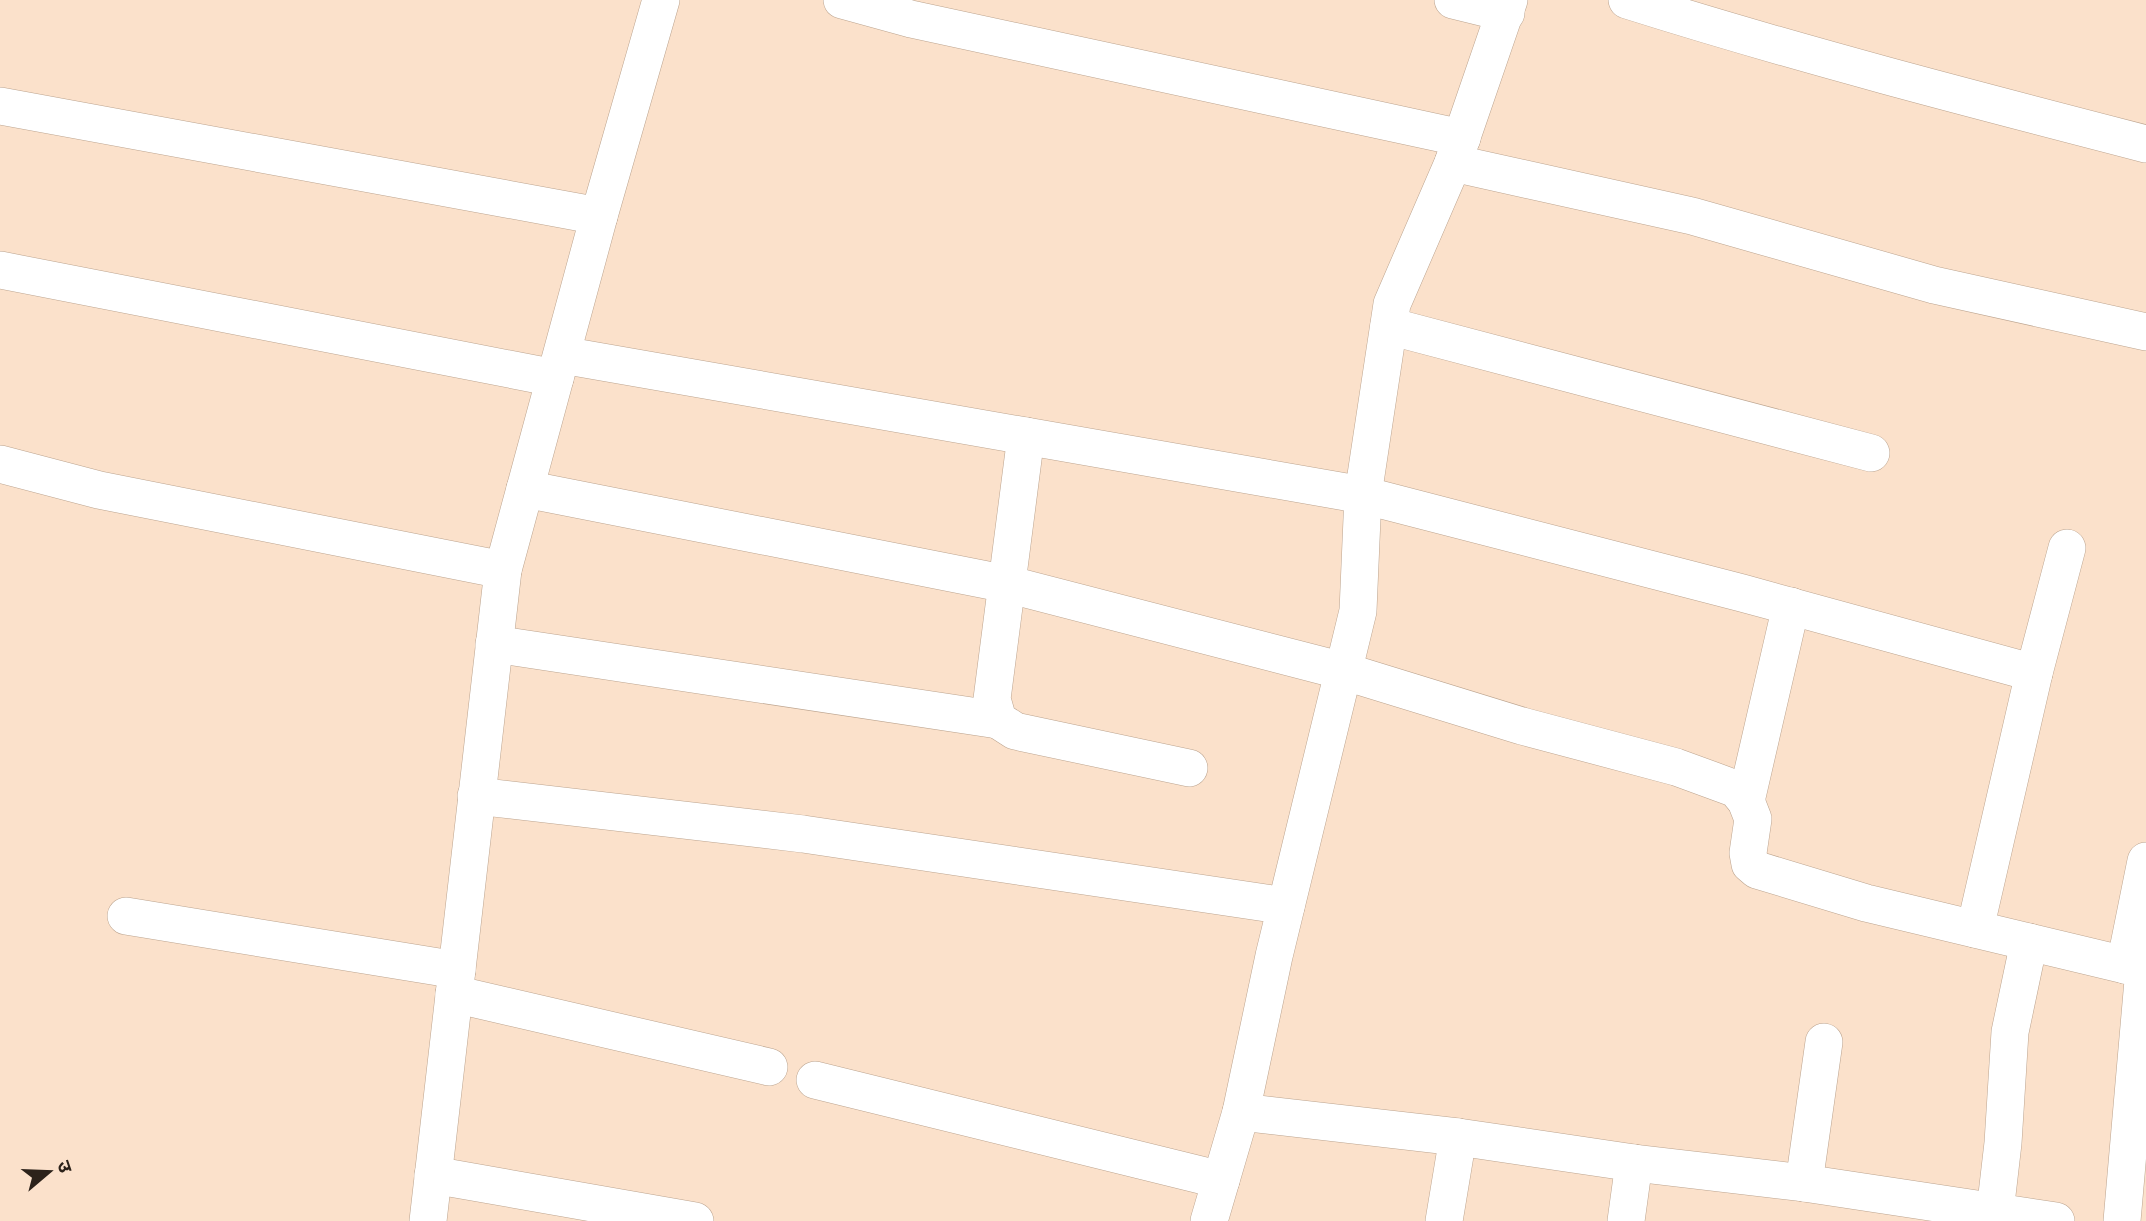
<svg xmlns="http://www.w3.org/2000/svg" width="2146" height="1221" font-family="Overpass,'Noto Sans Devanagari',sans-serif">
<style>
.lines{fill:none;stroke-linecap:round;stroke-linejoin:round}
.minor-casing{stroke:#bca48f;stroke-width:38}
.minor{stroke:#fff;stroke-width:37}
</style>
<rect width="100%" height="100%" fill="#fbe1cb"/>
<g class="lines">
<g class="minor-casing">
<g id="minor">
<polyline points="842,0 911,19 1462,138"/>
<polyline points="1453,0 1506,13"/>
<path d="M1627 0C1798 54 1972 99 2146 144"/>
<polyline points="0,106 599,216"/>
<polyline points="1453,163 1692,216 1934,285 2146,332"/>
<polyline points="0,270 555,378"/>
<polyline points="1389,326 1871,453"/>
<polyline points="562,355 1363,495 1742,593 2034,673"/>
<polyline points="1026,436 992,699 998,720 1015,731 1189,768"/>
<polyline points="0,464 99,490 503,570"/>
<polyline points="525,489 1007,584 1343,671 1522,726 1676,767 1736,789 1746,801 1753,819 1748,853 1750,864 1757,870 1866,903 2146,970"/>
<polyline points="494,644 998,720"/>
<polyline points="476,796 803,834 1286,906"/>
<polyline points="1746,801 1791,606"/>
<polyline points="126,916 457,970"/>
<polyline points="1975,929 2034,673 2067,548"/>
<polyline points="2125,965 2146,861"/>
<polyline points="454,994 769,1067"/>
<polyline points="815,1080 1221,1180"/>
<polyline points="1241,1112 1458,1137 1634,1163 1804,1183 2056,1221"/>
<polyline points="433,1175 695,1221"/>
<polyline points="1804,1183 1824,1042"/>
<polyline points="1995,1212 2003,1143 2010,1032 2029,942"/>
<polyline points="428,1221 503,570 599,216 661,0"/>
<polyline points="1209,1221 1241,1112 1274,956 1358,611 1363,495 1392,304 1453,163 1509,0"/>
<polyline points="1444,1221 1458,1137"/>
<polyline points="1626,1221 1634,1163"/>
<polyline points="2122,1221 2144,969"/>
</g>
</g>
<use href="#minor" class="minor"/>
</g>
<g transform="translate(49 1172) rotate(71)" stroke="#fbe1cb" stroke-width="5" paint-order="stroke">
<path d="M0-5L12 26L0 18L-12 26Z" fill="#2c221a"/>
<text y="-10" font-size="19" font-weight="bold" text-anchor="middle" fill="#2c221a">उ</text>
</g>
</svg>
